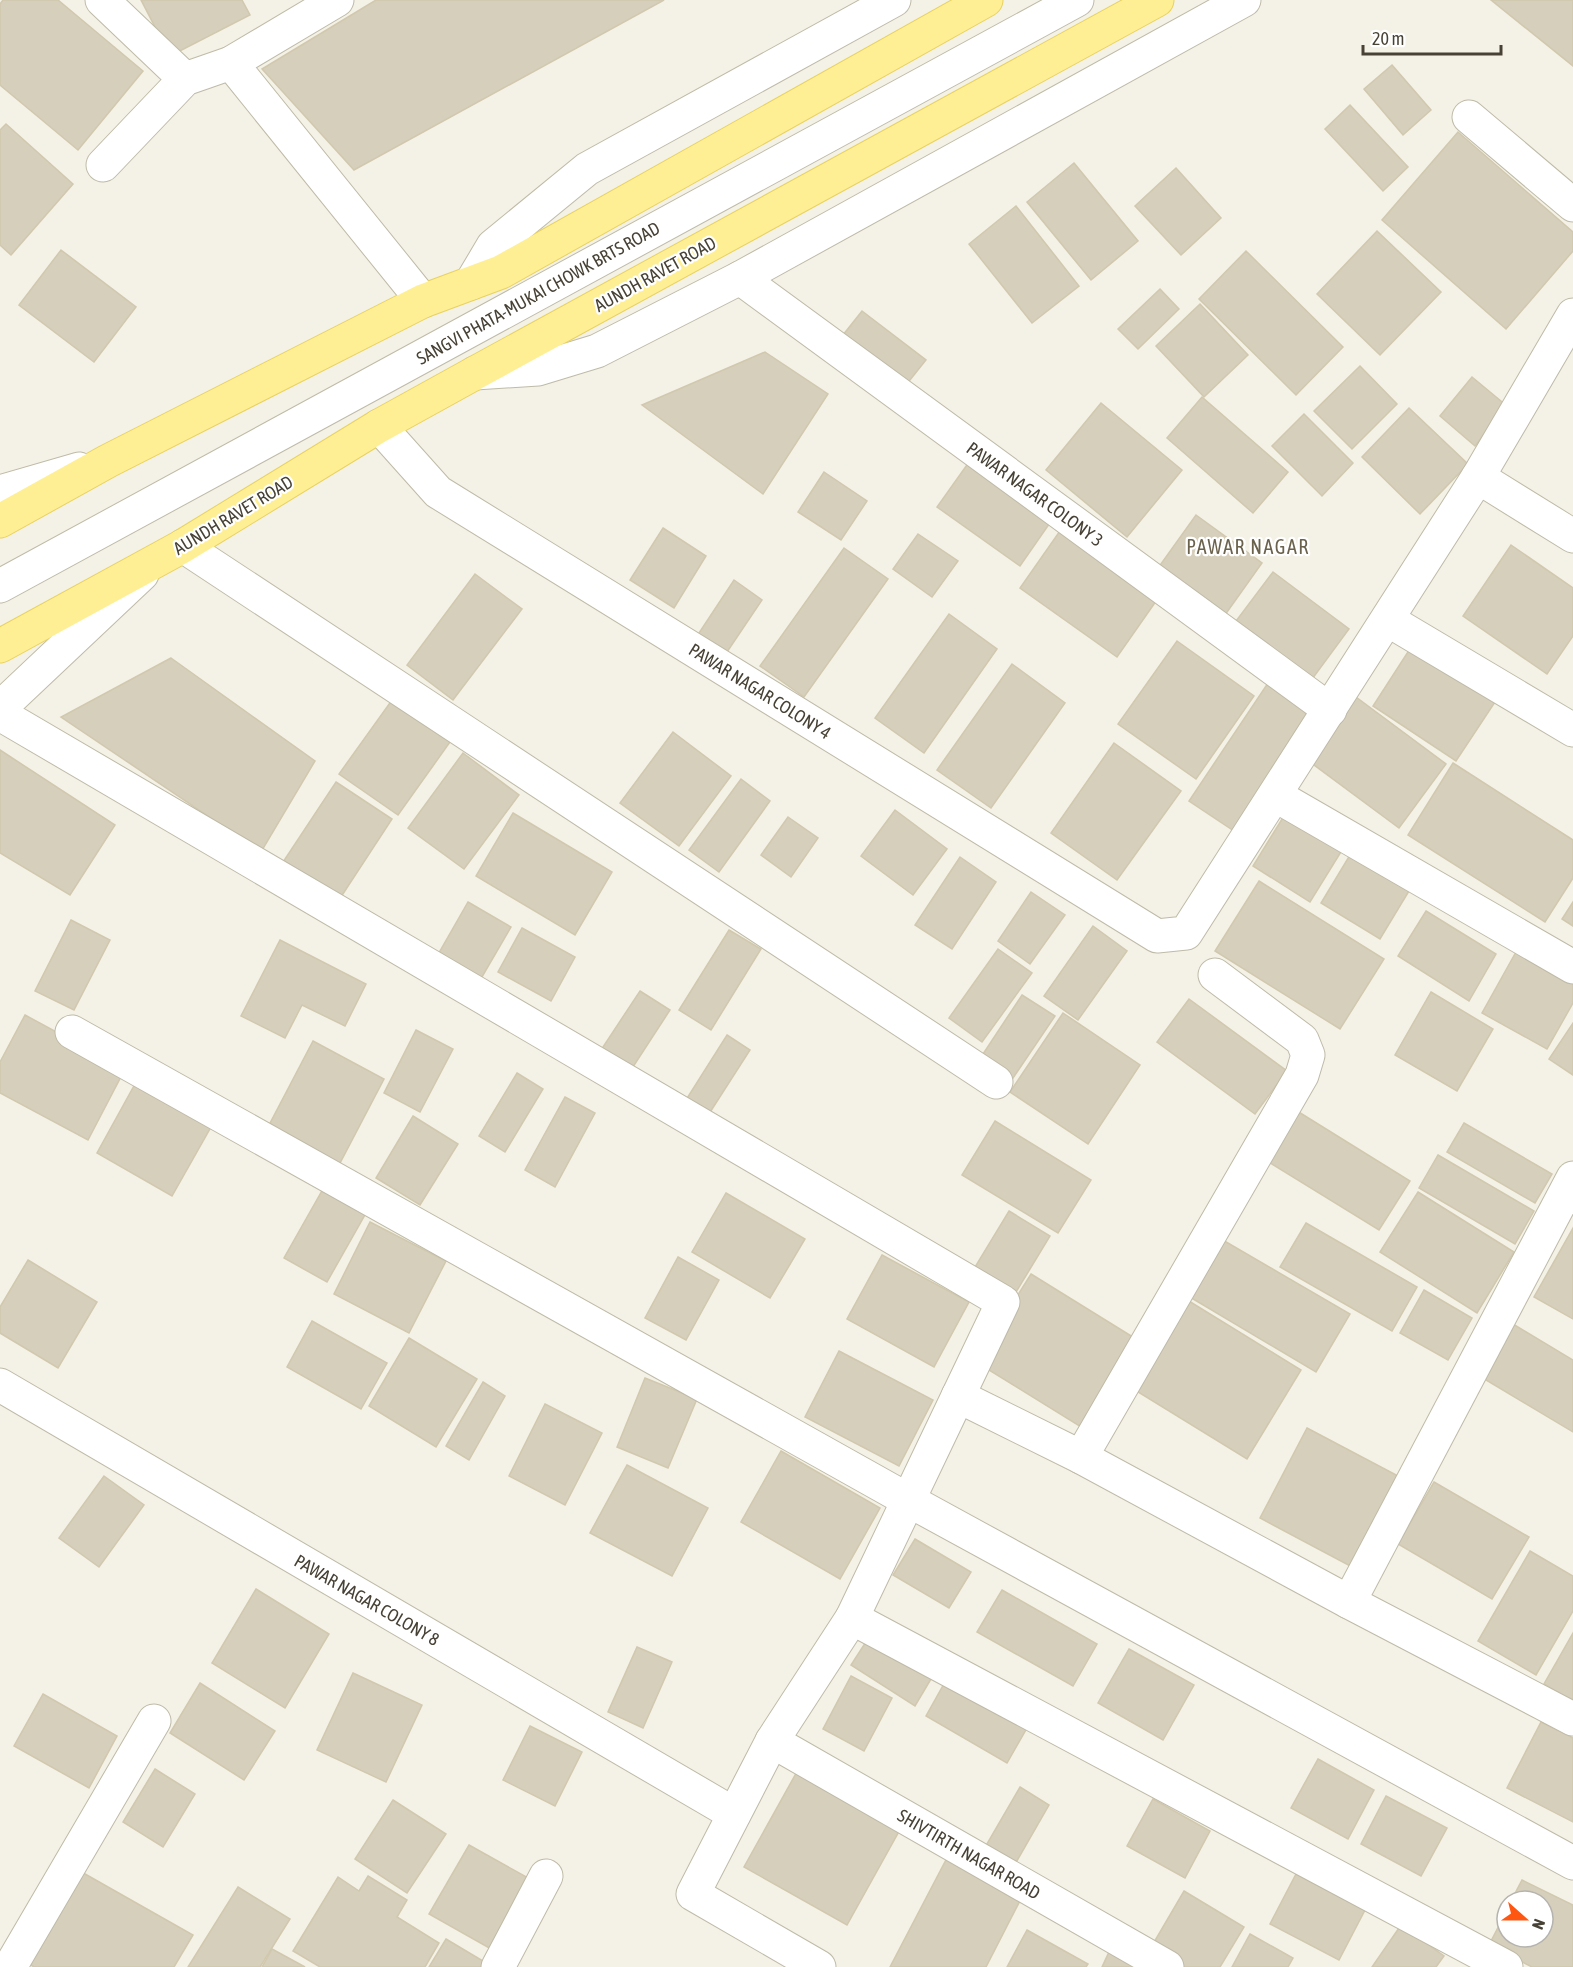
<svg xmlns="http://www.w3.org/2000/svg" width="1573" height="1967" font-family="'Asap Condensed',sans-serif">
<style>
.building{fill:#d6cfbb;stroke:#d1c8ae;stroke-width:1.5}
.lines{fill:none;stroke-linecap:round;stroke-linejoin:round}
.minor-casing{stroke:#bfbba8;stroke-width:35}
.major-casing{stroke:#e8d260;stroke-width:35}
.minor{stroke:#fff;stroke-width:33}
.major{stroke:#ffef94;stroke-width:33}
.labels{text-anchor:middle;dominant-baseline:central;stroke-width:4.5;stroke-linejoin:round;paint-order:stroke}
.street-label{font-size:18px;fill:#474235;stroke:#fff}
.neighbourhood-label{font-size:20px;letter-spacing:1.5px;fill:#6a624c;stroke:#fff}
</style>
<rect width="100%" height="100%" fill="#f4f1e6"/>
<g class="building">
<polygon points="3,0 58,0 143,71 78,150 0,85 0,4"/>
<polygon points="141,0 242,0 250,15 170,56"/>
<polygon points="376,0 664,0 354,170 262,69"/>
<polygon points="1491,0 1573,0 1573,66"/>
<polygon points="1392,65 1431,110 1403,135 1364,89"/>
<polygon points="1350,105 1408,167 1383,191 1325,129"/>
<polygon points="6,124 73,184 11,255 0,245 0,130"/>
<polygon points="1458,132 1573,232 1573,251 1506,329 1382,220"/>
<polygon points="1074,163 1138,241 1091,280 1027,202"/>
<polygon points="1176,168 1221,218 1181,255 1135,206"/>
<polygon points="1016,206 1079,286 1032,323 969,244"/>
<polygon points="1377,231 1441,292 1380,355 1317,294"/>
<polygon points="61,250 136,307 94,362 19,305"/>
<polygon points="1246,251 1343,347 1296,395 1199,299"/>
<polygon points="1160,289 1179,309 1138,349 1118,329"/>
<polygon points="1200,304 1248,355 1204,397 1156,346"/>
<polygon points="862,311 926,360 906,385 843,335"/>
<polygon points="765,352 828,394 763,494 642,405"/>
<polygon points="1360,366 1397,404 1352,449 1314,411"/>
<polygon points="1472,377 1507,406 1475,446 1440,416"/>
<polygon points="1202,397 1288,472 1253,513 1167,438"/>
<polygon points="1101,403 1182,470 1127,537 1046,470"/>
<polygon points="1409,408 1468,464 1420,514 1362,457"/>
<polygon points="1304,414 1353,463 1322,496 1272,446"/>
<polygon points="969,462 1052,520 1020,566 937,507"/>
<polygon points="824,472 867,501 841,540 798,512"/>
<polygon points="1196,515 1262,563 1220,622 1153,575"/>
<polygon points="663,528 706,556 674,608 630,580"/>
<polygon points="1062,528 1159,597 1117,657 1020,588"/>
<polygon points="918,534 958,561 932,597 893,569"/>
<polygon points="1511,545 1573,588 1573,636 1547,674 1463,616"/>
<polygon points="844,548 888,579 804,697 760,666"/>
<polygon points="1273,572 1349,629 1307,686 1230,629"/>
<polygon points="475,574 522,609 453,700 407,665"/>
<polygon points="734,580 762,600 723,658 695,639"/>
<polygon points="949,614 997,649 924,753 875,718"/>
<polygon points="1177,641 1254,696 1196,779 1118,724"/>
<polygon points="1415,641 1499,696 1456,761 1373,706"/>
<polygon points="171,658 315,761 261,852 61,717"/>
<polygon points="1012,664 1065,703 991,808 937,770"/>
<polygon points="1268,683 1316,715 1237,833 1189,801"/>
<polygon points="1356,697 1446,764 1399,828 1310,762"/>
<polygon points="392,700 450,742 398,815 339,774"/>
<polygon points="673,732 731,776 679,846 620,803"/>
<polygon points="1114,743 1181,791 1117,880 1051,833"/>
<polygon points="0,750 115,825 70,895 0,853"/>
<polygon points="463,753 519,795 464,869 408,828"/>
<polygon points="1453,763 1573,840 1573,878 1545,922 1408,835"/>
<polygon points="741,779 770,801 719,872 689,850"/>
<polygon points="336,782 392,819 339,900 283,862"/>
<polygon points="895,810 947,849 913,895 861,856"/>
<polygon points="1287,811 1344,847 1310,902 1253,866"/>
<polygon points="513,813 612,872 575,935 476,876"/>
<polygon points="788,817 818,838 791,877 761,855"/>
<polygon points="1353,850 1412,886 1380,939 1321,903"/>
<polygon points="960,857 996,882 952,949 915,925"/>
<polygon points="1259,881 1384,959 1340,1029 1215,951"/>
<polygon points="1031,892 1065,915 1030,964 998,941"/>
<polygon points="468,902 511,927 475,989 432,965"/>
<polygon points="1573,902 1573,926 1562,919"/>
<polygon points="1426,911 1496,954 1469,1001 1398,956"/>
<polygon points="71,920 110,940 74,1010 35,991"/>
<polygon points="1093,926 1127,951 1078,1020 1044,996"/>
<polygon points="522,928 575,957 551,1001 498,972"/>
<polygon points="729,930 761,949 711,1030 679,1010"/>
<polygon points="280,940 366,984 345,1026 302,1005 285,1038 241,1016"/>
<polygon points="998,949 1032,973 982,1042 949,1018"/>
<polygon points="1516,952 1573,984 1573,1003 1547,1049 1482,1013"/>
<polygon points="640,991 670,1010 631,1070 601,1050"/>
<polygon points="1431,992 1493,1029 1457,1091 1395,1055"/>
<polygon points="1022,995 1055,1016 1009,1084 977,1063"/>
<polygon points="1189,999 1287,1071 1255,1114 1157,1042"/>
<polygon points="1063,1013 1140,1065 1088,1144 1010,1092"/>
<polygon points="25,1015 125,1069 88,1140 0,1093 0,1062"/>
<polygon points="1573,1023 1573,1075 1549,1059"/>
<polygon points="416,1030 453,1049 420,1112 384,1093"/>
<polygon points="727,1035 750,1050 707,1117 684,1103"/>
<polygon points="313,1041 384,1079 339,1165 268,1127"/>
<polygon points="517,1073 543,1089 505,1152 479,1136"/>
<polygon points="135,1084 211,1127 172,1196 97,1153"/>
<polygon points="565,1097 595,1113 555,1187 525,1170"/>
<polygon points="1289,1106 1410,1181 1379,1230 1259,1156"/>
<polygon points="413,1116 458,1144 420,1205 376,1178"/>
<polygon points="995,1121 1091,1180 1058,1233 962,1175"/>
<polygon points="1464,1123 1552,1174 1535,1203 1447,1152"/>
<polygon points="1438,1155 1534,1211 1515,1244 1419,1188"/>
<polygon points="323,1189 366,1213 327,1282 284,1258"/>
<polygon points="1418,1192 1514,1252 1477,1313 1380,1252"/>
<polygon points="726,1193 805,1239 770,1298 692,1252"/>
<polygon points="1009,1211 1050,1236 1010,1302 969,1277"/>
<polygon points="370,1222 446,1261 409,1333 334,1294"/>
<polygon points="1306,1223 1417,1287 1392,1331 1280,1267"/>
<polygon points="1573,1228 1573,1319 1534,1297"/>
<polygon points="1221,1239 1350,1314 1316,1372 1188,1296"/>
<polygon points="882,1255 969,1302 934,1367 847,1319"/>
<polygon points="678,1257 719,1280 686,1340 645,1318"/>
<polygon points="28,1260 97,1302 58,1368 0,1333 0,1307"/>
<polygon points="1031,1274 1141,1342 1086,1430 976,1362"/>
<polygon points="1424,1290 1472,1318 1448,1360 1400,1333"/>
<polygon points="1184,1298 1301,1370 1247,1459 1130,1387"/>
<polygon points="312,1321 387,1363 361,1409 287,1367"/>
<polygon points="1508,1321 1573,1360 1573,1432 1476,1374"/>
<polygon points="409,1338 477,1379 436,1447 369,1406"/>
<polygon points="839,1351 933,1400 899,1466 805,1417"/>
<polygon points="645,1378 697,1399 668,1468 617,1447"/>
<polygon points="483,1382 505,1396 469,1460 446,1446"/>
<polygon points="545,1404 602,1433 565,1505 509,1476"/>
<polygon points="1307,1428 1402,1478 1354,1568 1260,1518"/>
<polygon points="781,1451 880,1508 840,1579 741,1522"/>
<polygon points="627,1465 708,1508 672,1576 590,1533"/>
<polygon points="104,1476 144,1505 99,1567 59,1538"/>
<polygon points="1434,1482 1529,1537 1492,1599 1398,1544"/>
<polygon points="915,1539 971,1572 949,1608 893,1575"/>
<polygon points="1530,1551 1573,1576 1573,1611 1536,1675 1478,1641"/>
<polygon points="256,1589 329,1634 285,1708 212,1663"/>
<polygon points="1002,1590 1097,1644 1073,1686 977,1632"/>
<polygon points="1573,1633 1573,1701 1544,1684"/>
<polygon points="871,1634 934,1674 915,1706 851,1665"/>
<polygon points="637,1647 672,1662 643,1728 608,1712"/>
<polygon points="1129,1649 1194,1685 1163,1740 1098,1703"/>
<polygon points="353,1673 422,1705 386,1782 317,1750"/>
<polygon points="950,1673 1031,1721 1007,1763 926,1716"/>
<polygon points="851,1676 892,1698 864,1751 823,1729"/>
<polygon points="200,1683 275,1731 244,1780 170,1733"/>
<polygon points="43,1694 117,1736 89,1788 14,1746"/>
<polygon points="1541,1722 1573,1738 1573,1822 1507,1788"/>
<polygon points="530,1726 582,1752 555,1806 503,1780"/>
<polygon points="1318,1759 1374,1790 1348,1839 1291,1808"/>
<polygon points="799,1768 902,1826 847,1925 744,1867"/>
<polygon points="155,1769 195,1794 163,1847 123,1822"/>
<polygon points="1020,1787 1049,1805 1014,1866 984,1849"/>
<polygon points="1386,1796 1447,1828 1421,1876 1361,1844"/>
<polygon points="1153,1799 1210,1831 1185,1878 1127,1846"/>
<polygon points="393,1800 446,1834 407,1893 355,1859"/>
<polygon points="469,1845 530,1879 491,1949 429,1914"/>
<polygon points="948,1856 1023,1895 986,1967 890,1967"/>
<polygon points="78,1870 193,1935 174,1967 34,1967 26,1962"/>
<polygon points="1296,1874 1365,1910 1339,1960 1270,1924"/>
<polygon points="368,1876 407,1900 397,1917 439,1943 425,1967 320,1967 293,1951 338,1877 359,1891"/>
<polygon points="1522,1880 1573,1905 1573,1967 1532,1967 1489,1945 1507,1910 1507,1937 1543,1937 1543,1901 1511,1901"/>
<polygon points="238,1887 290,1919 260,1967 188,1967"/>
<polygon points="1184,1891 1244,1927 1220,1967 1180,1967 1150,1949"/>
<polygon points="1401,1925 1444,1956 1436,1967 1372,1967"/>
<polygon points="1027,1930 1088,1964 1086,1967 1007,1967"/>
<polygon points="1250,1934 1293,1958 1288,1967 1232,1967"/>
<polygon points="446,1939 493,1967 429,1967"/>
<polygon points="272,1949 305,1967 262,1967"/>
<polygon points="1109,1952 1141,1967 1102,1967"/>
</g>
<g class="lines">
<g class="minor-casing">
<g id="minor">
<polyline points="102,0 185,79"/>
<polyline points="231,63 423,301"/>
<polyline points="1469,117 1573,205"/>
<polyline points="103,165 185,79 231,63 337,0"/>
<polyline points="740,278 1330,710"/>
<polyline points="471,283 493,246 587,169 894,0"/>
<polyline points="475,373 538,369 597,351 740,278 1244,0"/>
<polyline points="379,426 438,492 1157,936 1186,933 1478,477 1573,315"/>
<polyline points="1478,477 1573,536"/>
<polyline points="0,492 79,469"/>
<polyline points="183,546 996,1082"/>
<polyline points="0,586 1077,0"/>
<polyline points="1388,620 1573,730"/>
<polyline points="0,708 142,574"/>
<polyline points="0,714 1003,1302 852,1618"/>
<polyline points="1275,795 1573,967"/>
<polyline points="72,1032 908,1500 1573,1863"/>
<polyline points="0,1385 734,1814"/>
<polyline points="958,1396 1081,1457 1349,1602 1573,1719"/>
<polyline points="1081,1457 1302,1075 1308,1055 1302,1040 1215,975"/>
<polyline points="1349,1602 1573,1178"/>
<polyline points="772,1741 1167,1967"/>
<polyline points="10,1967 154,1721"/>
<polyline points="498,1967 546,1876"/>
<polyline points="819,1967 693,1894 772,1741 852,1618 1506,1967"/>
</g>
</g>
<g class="major-casing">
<g id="major">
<polyline points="0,521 108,461 423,301 501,272 986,0"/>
<polyline points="0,646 183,546 379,426 475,373 1157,0"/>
</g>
</g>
<use href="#minor" class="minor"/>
<use href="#major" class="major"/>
</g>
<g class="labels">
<g class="street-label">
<text transform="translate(655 274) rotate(-29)">AUNDH RAVET ROAD</text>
<text transform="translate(538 293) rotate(-29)">SANGVI PHATA-MUKAI CHOWK BRTS ROAD</text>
<text transform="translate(1035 494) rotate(36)">PAWAR NAGAR COLONY 3</text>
<text transform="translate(233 515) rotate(-31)">AUNDH RAVET ROAD</text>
<text transform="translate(760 691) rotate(32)">PAWAR NAGAR COLONY 4</text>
<text transform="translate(367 1600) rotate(30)">PAWAR NAGAR COLONY 8</text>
<text transform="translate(969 1854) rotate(30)">SHIVTIRTH NAGAR ROAD</text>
</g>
<g class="neighbourhood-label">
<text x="1248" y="546">PAWAR NAGAR</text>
</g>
</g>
<g transform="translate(1525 1919) rotate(111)"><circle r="28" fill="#ffffff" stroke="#b5b3ae" stroke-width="1.5"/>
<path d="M0-4.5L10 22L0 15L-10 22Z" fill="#ff5712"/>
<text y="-9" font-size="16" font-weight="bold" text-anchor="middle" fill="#474235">N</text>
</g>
<path d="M1363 45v9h138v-9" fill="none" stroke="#474235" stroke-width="3"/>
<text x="1372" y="45" font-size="18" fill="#474235" stroke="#ffffff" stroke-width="4.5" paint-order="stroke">20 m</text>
</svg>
